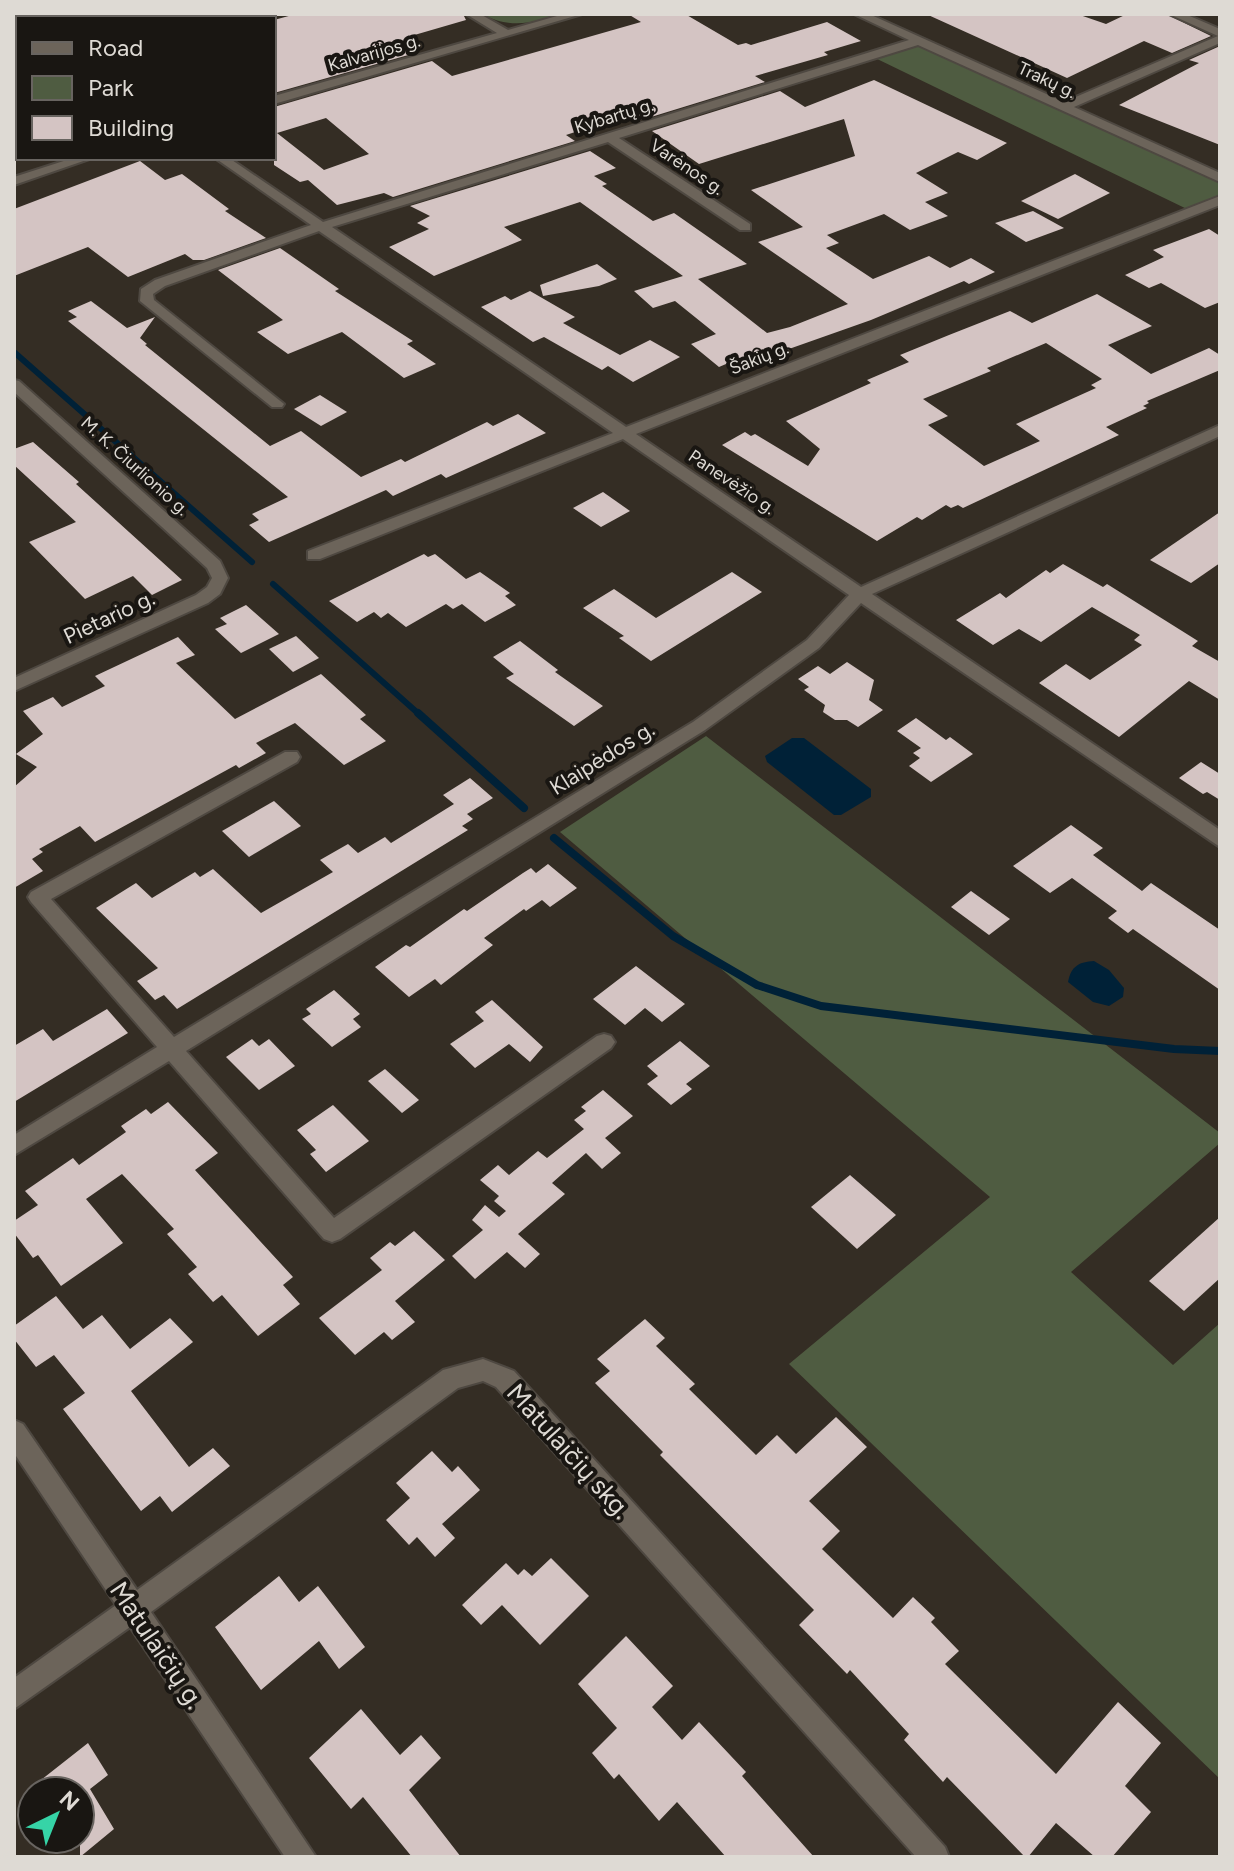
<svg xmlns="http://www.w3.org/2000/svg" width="1234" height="1871" font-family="Figtree,sans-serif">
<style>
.green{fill:#4f5c41}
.water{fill:#002137}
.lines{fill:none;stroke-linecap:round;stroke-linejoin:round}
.stream-far1{stroke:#002137;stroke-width:6}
.stream{stroke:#002137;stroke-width:8}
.building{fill:#d4c4c3;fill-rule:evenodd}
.minor-casing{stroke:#4e4841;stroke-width:4}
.minor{fill:#6c645a;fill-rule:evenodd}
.labels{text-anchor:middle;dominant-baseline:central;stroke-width:8;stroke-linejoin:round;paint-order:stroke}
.far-street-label{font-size:18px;fill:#dedad4;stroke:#191612}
.street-label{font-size:22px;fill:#dedad4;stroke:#191612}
.near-street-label{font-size:26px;fill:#dedad4;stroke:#191612}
</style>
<rect width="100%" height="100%" fill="#342d24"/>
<g class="green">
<path d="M482 14H564C533 22 512 30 482 14Z"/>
<polygon points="919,41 1220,178 1220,200 1191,211 871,56"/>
<polygon points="706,736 1220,1133 1220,1143 1071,1272 1173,1365 1220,1323 1220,1779 789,1364 990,1197 560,832"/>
</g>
<g class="water">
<polygon points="792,738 804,738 871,789 871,797 841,815 834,815 767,762 765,756"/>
<path d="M1094 961 1109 970 1124 988 1123 997 1109 1006 1093 1002 1068 982C1071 966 1079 962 1094 961Z"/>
</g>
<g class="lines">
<g class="stream-far1">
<polyline points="14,352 252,562"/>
<polyline points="273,584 420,715"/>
</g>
<g class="stream">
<polyline points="418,713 524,808"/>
<polyline points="554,838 673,936 757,985 821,1006 1174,1049 1220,1051"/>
</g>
</g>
<g class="building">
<polygon points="296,14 463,14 466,20 411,36 419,42 409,44 419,52 274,93 274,20"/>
<path d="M628 14H685L738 45 746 43 751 45 827 22 861 41 824 52 828 55 755 76 765 82 638 121 627 115 566 135 575 141 393 197 384 193 337 205 308 180 300 182 274 165V107L432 61 452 76 641 22ZM326 118 369 154 324 170 277 133Z"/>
<polygon points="926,14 1077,14 1106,24 1127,14 1166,14 1211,36 1172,53 1144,41 1067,78"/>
<polygon points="1220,46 1220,145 1119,105 1199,63 1189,60"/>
<polygon points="874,80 1007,143 977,160 958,152 916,173 948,193 925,202 948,216 910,230 884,214 827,235 839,243 826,248 873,279 929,256 950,268 971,258 995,272 969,284 964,281 871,320 732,369 726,364 719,367 691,344 716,334 675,301 653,308 634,291 683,276 580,202 504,227 522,240 434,276 389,247 429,229 417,223 430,216 410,206 590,151 616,168 594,176 607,184 602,186 653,221 674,213 747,264 698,279 767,333 790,327 848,304 758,242 803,227 751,190 855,156 844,119 699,164 652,131 780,91 805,107"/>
<polygon points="140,161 165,180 182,174 229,209 225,211 266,238 204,260 193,260 185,254 128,277 88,247 14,276 14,209"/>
<polygon points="1075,174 1110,193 1058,219 1021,201"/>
<polygon points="1033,211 1064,228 1026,242 995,223"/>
<polygon points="1209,229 1220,236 1220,302 1205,308 1161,283 1149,288 1125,275 1164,257 1153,250"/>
<polygon points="280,248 339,289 335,291 413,341 407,344 436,364 404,378 342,332 288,354 257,332 283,320 218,270"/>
<polygon points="597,264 617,279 599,286 543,296 540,285"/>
<polygon points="530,291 575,317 563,323 620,355 650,340 680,357 633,382 608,366 602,370 544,337 533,342 481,307 505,296 511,300"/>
<path d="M1097 294 1152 326 1108 345 1151 374 1209 348 1220 355V370L1147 401 1149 403 1143 406 1147 408 1106 427 1119 435 963 508 958 505 951 508 946 505 922 520 917 517 877 541 722 445 745 432 751 436 755 434 808 466 820 449 786 421 871 383 867 380 909 362 900 355 949 335 1010 311 1032 323ZM1046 343 1102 379 1091 385 1096 388 1016 424 1040 441 984 466 928 425 948 416 923 399 991 371 987 368Z"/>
<polygon points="91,301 127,328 155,317 140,338 147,344 145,345 270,446 301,431 361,477 401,459 405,462 487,422 493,426 518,414 546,433 446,478 441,474 393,496 386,490 269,542 249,525 259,520 252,514 288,497 68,321 77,317 68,311"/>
<polygon points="320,395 347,412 321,426 294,409"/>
<polygon points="33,442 79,482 76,484 182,580 152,595 133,576 85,599 29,542 76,522 14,465 14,449"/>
<polygon points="603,492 630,511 601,527 573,508"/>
<polygon points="1220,512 1220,563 1191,583 1150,560"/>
<polygon points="424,554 428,557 435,554 466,579 480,572 510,593 505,596 516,605 485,622 462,604 453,609 446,604 406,627 388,613 381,618 374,612 357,622 329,601"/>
<polygon points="1063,564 1103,587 1107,584 1198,641 1192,646 1220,662 1220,700 1189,681 1119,737 1039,683 1066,664 1090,680 1142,645 1134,640 1140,635 1092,607 1041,642 1019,629 993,645 956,620 1000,593 1006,598 1046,570 1050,573"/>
<polygon points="732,572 762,592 651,661 619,638 624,636 583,608 614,589 656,618"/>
<polygon points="246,605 279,634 241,653 215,629 227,624 220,618"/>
<polygon points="296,636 319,658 293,672 269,649"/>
<polygon points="178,637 195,655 176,663 235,719 321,674 366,715 360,719 386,741 344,765 295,723 256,743 266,753 239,768 236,765 95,842 80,826 39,849 43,852 32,859 43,871 14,888 14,787 37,767 16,754 43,734 23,711 53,697 62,707 105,686 95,676"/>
<polygon points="520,641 558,670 555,672 603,706 574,726 506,678 514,674 493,657"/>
<polygon points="847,662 874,680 869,700 883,710 858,727 847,720 835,720 823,712 825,705 804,690 809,687 798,679 818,666 830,674"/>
<polygon points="916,718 946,740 950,737 973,754 931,782 909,766 920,758 913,753 921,748 897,731"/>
<polygon points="1201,762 1220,774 1220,800 1207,792 1203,794 1179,778"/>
<polygon points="470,778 493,798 467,814 473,819 462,826 468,830 177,1009 164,995 155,1000 137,981 158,968 96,908 136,883 152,898 195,872 200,877 213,869 261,913 333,872 320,860 348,844 358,853 385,837 391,843 454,804 443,795"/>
<polygon points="274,801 301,826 249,857 222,831"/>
<polygon points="1071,825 1103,848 1093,855 1142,891 1151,883 1220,930 1220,990 1133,929 1128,933 1108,918 1117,911 1072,878 1050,893 1013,866"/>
<polygon points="548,864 577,888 550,907 542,900 526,911 524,909 484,938 493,945 441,985 435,979 409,997 375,967 406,945 410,947 464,909 467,911 523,873 531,868 536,873"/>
<polygon points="971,891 1010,919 989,935 951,907"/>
<polygon points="636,966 685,1004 662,1022 645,1008 625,1025 593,999"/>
<polygon points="334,990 360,1014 353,1019 361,1027 332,1047 302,1019 311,1014 306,1009"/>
<polygon points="492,1000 543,1047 530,1062 509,1044 475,1068 450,1044 484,1021 475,1012"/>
<polygon points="107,1009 128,1033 14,1102 14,1046 43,1029 53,1041"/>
<polygon points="252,1039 259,1046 269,1039 295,1066 259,1090 226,1057"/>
<polygon points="680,1041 710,1066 686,1084 692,1089 671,1105 647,1084 658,1076 647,1066"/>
<polygon points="385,1069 419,1100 402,1113 368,1081"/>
<polygon points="603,1090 633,1116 605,1138 621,1153 602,1169 586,1153 552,1183 565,1194 518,1234 540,1254 525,1268 507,1252 475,1279 452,1256 483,1230 472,1220 485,1205 499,1217 506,1211 494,1201 499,1196 480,1180 498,1165 509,1175 538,1151 547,1158 584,1129 574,1120 586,1111 581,1107"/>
<polygon points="168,1102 218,1153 195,1170 293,1277 283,1285 300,1304 258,1336 222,1295 213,1302 188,1274 197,1267 167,1234 174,1229 122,1174 86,1199 123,1243 61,1286 38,1255 33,1258 14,1233 14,1221 38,1205 25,1191 73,1158 79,1165 126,1132 121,1126 146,1109 151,1114"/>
<polygon points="333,1105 369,1141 326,1172 310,1154 316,1150 297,1130"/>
<polygon points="850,1175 896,1215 857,1249 811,1207"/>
<polygon points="1220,1217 1220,1278 1184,1311 1149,1281"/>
<polygon points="414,1231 445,1260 395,1301 415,1322 392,1340 384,1332 355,1355 319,1318 382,1270 370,1258 390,1242 395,1246"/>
<polygon points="56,1296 83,1329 102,1315 130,1349 170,1318 193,1342 131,1391 189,1467 213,1448 230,1466 172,1512 160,1496 141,1511 63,1409 85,1393 54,1355 36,1367 14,1339 14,1326"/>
<polygon points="645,1319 665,1338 656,1346 695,1384 689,1389 756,1455 777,1435 796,1454 836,1417 867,1447 809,1501 840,1531 822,1549 893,1618 913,1597 935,1618 931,1622 959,1651 945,1664 1056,1774 1118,1702 1161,1743 1125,1786 1151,1812 1112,1857 1095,1857 1056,1823 1028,1857 1025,1857 947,1777 943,1782 904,1740 909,1734 850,1670 847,1674 799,1625 814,1610 660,1455 663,1452 595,1383 610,1371 597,1359"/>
<polygon points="432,1451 452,1472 458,1466 480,1490 442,1524 455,1538 435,1557 417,1537 409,1545 386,1520 410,1498 396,1483"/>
<polygon points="551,1558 589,1596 540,1645 502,1605 481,1625 462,1605 506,1563 518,1575 524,1569 532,1576"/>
<polygon points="279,1576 299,1602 318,1586 365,1647 339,1669 319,1641 261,1690 215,1627"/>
<polygon points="626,1636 673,1686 652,1707 682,1740 699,1722 746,1772 742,1776 814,1857 726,1857 677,1802 659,1821 619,1774 614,1779 592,1753 617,1728 578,1684"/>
<polygon points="361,1709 400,1755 421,1735 441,1758 409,1790 461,1857 412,1857 363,1797 351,1809 309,1758"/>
<polygon points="88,1743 108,1775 90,1789 114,1829 80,1857 80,1791 27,1791"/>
</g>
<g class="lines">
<g class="minor-casing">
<g id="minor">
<polygon points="201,14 224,14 215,18 192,18"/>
<polygon points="466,14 480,14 508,30 564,14 582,14 274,104 274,96 497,33"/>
<polygon points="854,14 869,14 1064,102 1218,36 1169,14 1185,14 1220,29 1220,43 1074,107 1220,173 1220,182 918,45 619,138 750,224 750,230 740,230 608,142 332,227 626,427 1220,196 1220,205 636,434 861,587 1220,425 1220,436 872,594 1220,830 1220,847 861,603 819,648 705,730 186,1051 334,1218 597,1036 604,1034 611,1036 615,1042 611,1048 340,1239 332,1242 324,1239 169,1061 14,1155 14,1135 157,1047 31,902 28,897 31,892 285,752 297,752 300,757 297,762 51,899 174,1037 693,722 807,640 849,595 623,439 320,559 308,559 308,551 613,433 319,231 165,286 153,294 154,300 284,404 282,407 272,407 140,301 141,289 155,280 311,225 215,158 229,158 323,222 909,40"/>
<polygon points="18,50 18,56 14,57 14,51"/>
<polygon points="73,158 92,158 14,185 14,177"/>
<polygon points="14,380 19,381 220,561 228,578 220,594 208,603 14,691 14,678 196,595 207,587 212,578 207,568 14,392"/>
<polygon points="483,1359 514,1371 945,1847 949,1857 916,1857 496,1387 483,1381 458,1388 151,1612 316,1857 285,1857 130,1627 14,1709 14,1678 116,1605 14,1453 14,1420 23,1424 137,1590 443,1370"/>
</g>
</g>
<use href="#minor" class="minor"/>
</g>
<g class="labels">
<g class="far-street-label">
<text transform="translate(374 53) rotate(-16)">Kalvarijos g.</text>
<text transform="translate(1047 80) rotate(25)">Trakų g.</text>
<text transform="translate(614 116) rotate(-17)">Kybartų g.</text>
<text transform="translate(687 167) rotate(34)">Varėnos g.</text>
<text transform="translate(759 358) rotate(-21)">Šakių g.</text>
<text transform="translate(135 466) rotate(42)">M. K. Čiurlionio g.</text>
<text transform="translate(732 482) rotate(34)">Panevėžio g.</text>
</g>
<g class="street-label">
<text transform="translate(109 617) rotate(-25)">Pietario g.</text>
<text transform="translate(602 758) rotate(-32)">Klaipėdos g.</text>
</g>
<g class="near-street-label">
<text transform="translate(569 1451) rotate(48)">Matulaičių skg.</text>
<text transform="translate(157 1645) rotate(56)">Matulaičių g.</text>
</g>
</g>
<rect width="1234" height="1871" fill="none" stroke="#dedad4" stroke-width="32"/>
<rect x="16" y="16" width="260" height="144" fill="#191612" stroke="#686460" stroke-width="2"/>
<rect x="32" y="42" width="40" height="12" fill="#6c645a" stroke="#686460" stroke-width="2"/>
<text x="88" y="56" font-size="24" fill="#dedad4">Road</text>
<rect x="32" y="76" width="40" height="24" fill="#4f5c41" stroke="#686460" stroke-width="2"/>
<text x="88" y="96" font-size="24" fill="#dedad4">Park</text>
<rect x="32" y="116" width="40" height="24" fill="#d4c4c3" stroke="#686460" stroke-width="2"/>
<text x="88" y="136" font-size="24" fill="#dedad4">Building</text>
<g transform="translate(56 1815) rotate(43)"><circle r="38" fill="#191612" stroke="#686460" stroke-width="2"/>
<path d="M0-6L14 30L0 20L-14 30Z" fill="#36d4a7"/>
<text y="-12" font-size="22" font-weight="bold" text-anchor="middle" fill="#dedad4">N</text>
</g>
</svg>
